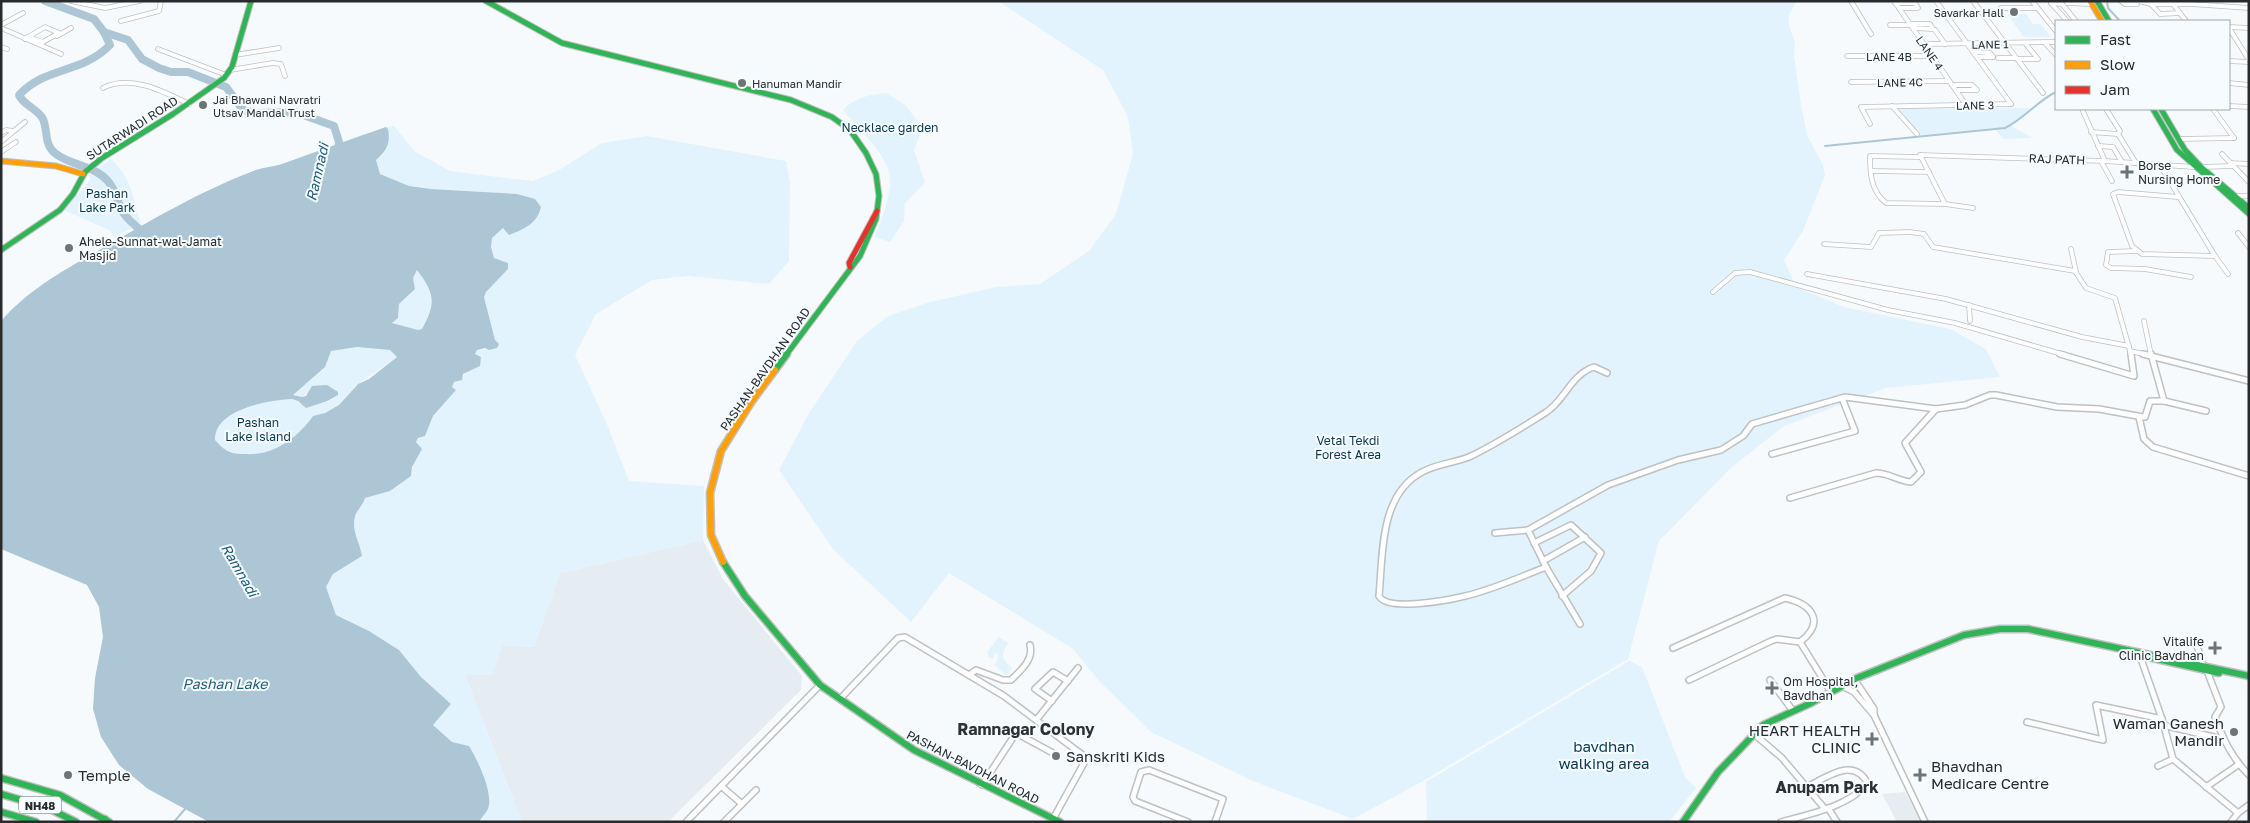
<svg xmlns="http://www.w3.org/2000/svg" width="2250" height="823" font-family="'Golos Text',sans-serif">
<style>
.built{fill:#e5edf2}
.green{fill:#e2f3fd}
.water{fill:#acc6d6;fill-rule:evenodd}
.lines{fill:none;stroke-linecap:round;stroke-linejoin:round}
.stream{stroke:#acc6d6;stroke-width:2}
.river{stroke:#acc6d6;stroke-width:8}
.street-far1-casing{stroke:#bec0c1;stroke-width:5.5}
.street-casing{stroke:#bec0c1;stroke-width:8}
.fast-far1-casing{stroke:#bec0c1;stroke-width:7}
.fast-casing{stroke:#bec0c1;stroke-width:9}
.slow-far1-casing{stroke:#bec0c1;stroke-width:7}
.slow-casing{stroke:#bec0c1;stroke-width:9}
.jam-casing{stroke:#bec0c1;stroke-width:7}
.street-far1{stroke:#fefeff;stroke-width:4}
.street{stroke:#fefeff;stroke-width:5}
.fast-far1{stroke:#30b455;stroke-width:5}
.fast{stroke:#30b455;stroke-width:6}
.slow-far1{stroke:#ff9f0a;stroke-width:5}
.slow{stroke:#ff9f0a;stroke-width:6}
.jam{stroke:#e5322d;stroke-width:5}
.poi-dot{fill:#707375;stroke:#f5fbfe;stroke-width:2}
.labels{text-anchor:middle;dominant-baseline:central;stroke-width:4;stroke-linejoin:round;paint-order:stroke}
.far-poi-label{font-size:11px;fill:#282a2c;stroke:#f5fbfe;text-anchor:start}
.far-street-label{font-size:11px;fill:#282a2c;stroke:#f5fbfe}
.shield{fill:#f5fbfe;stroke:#66696b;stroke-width:1}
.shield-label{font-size:11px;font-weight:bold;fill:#282a2c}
.park-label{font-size:12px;fill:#06384f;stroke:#f5fbfe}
.street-label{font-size:12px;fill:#282a2c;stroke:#f5fbfe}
.poi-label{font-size:12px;fill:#282a2c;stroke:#f5fbfe;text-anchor:start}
.water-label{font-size:14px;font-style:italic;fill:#1f5d7c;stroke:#f5fbfe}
.near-poi-label{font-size:15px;fill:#282a2c;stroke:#f5fbfe;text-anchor:start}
.near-park-label{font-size:15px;fill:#06384f;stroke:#f5fbfe}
.near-neighbourhood-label{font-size:16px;font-weight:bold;fill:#2d3134;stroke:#f5fbfe}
</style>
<rect width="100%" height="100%" fill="#f7fafc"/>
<g class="built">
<polygon points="703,540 723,579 802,676 801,690 668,822 522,822 465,675 492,674 502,645 534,647 560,573"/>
<polygon points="1905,792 1922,822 1897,822 1882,794"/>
</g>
<g class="green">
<polygon points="998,1 1797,1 1789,14 1789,26 1795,43 1794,56 1802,110 1807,135 1823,165 1825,175 1803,231 1784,260 1796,287 1844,307 1950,329 1986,349 2000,377 1886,388 1784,426 1732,467 1659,541 1628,659 1425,780 1353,819 1253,781 1151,732 1100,682 1073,649 949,573 911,622 833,549 779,470 809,413 857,341 888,316 930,302 996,287 1040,284 1089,251 1116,214 1133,154 1128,117 1103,70"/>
<polygon points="2007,14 2026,14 2033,24 2041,24 2051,37 2024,37"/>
<path d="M886 93 905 105 923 128 914 150 925 182 905 203 904 221 890 242 875 237C882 216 898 184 885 162 876 144 856 127 843 110 856 97 868 95 886 93Z"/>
<polygon points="1898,108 2028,108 2031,109 2011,126 2033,138 2003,139 1994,128 1921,135 1899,112"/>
<path d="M394 126 414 151 450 171 506 178 533 181 559 170 602 143 647 136 786 161 790 182 789 261 769 284 688 276 652 280 596 314 575 355 606 422 629 481 704 486 703 540 560 573 534 647 503 645 492 675H465L522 822H479L489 807 469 746 452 742 433 725 451 704 421 677 399 650 369 631 336 615 326 587 333 574 362 556C360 542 351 531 355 516 357 510 363 505 365 498L390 491 411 476 417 446 416 442 418 438 425 436 433 416 456 390 452 387 454 382 462 380C465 369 478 367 481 357L475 354 477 350 497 348 484 297 486 292 508 269V263L494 258 491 247 492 238 503 228 517 194 431 189 409 186 380 174 376 160 383 155 390 136 386 127Z"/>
<path d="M111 159C133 180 132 197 141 224L113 238 111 231 64 210 91 179 89 176 92 173Z"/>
<path d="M417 270C434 294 436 303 422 329L418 330 392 323 398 317 399 304 415 289 413 278Z"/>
<path d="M357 347 391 350 397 357 355 386 339 405 325 413 313 416C297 438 274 456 245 454 239 454 232 454 226 450 222 448 218 443 215 440 214 412 269 398 291 399 297 400 300 404 305 405 313 407 332 399 338 395L310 391 302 397 293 395 325 367 331 351Z"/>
<path d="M999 637 1008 643C1001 654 1001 659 1012 668L1006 676 994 664 997 663 998 653 994 654 993 659 988 657V651Z"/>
<polygon points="1629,661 1642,667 1685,777 1696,788 1669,822 1427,822 1426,782"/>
</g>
<path class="water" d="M386 127 388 129C391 144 386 151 376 160L380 174 409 186 431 189 517 194 535 199 541 207C537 224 524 229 509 235L503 228 492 238 491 247 494 258 508 263V269L486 292 484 297 495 340 499 344 497 348 489 350 485 348 477 350 475 354 481 357 480 366 463 374 462 380 454 382 452 387 456 390 433 416 425 436 418 438 416 442 422 449 412 467 411 476 390 491 365 498C363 505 357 510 355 516 351 531 360 542 362 556L333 574 326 587 336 615 369 631 399 650 421 677 451 704 433 725 452 742 469 746C477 759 494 793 488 809 486 813 481 818 479 822H209L148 789 119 765 101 737 93 709 95 678 103 637 99 607 87 585 1 549V321C27 291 62 271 96 252 146 223 202 190 256 170 264 167 273 167 282 164 316 152 350 139 386 127ZM417 270C435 294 436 303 422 329L418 330 392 323 398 318 399 304 415 289 413 278ZM357 347 390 350 397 357 369 379 358 384 339 405 325 413 313 416C297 438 274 456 245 454 239 454 232 454 226 450 222 448 218 443 215 440 214 409 270 400 292 399L298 401 306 408 327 401 338 395V392L327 385 312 386 306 396 302 397 293 395 325 367 331 351Z"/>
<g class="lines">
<g class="stream">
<polyline points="2107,1 2108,8 2120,21"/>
<path d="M1825 146 2005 128C2024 119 2037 101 2056 92"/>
<polyline points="174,822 185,809"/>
</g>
<g class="river">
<polyline points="45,1 94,19 104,32 128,40 142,59 159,68 171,72 188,72 226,87 243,110 256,113 295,112 334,126 339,142 337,155"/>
<path d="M104 32 110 45C80 75 48 65 19 95 24 106 37 108 43 119 48 131 44 146 56 154 72 166 93 165 107 180 116 189 117 201 122 211 128 221 138 228 147 235"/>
</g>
<g class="street-far1-casing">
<g id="street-far1">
<polyline points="71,1 105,8 140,1"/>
<polyline points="1851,1 1871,34"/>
<polyline points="1894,1 1966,105"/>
<polyline points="1936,1 2011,104"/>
<polyline points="1973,1 2043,93"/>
<polyline points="2032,1 2056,31"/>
<polyline points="2121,1 2125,4 2137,4"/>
<polyline points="2139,1 2151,4 2191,4 2249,8"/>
<polyline points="1895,3 1915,3 1918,8 1899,8"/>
<polyline points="2051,3 2062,4 2076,21"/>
<polyline points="2051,3 2067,21"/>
<polyline points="2067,3 2092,4"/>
<polyline points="2151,4 2160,14 2180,13"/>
<polyline points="2173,4 2186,21"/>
<polyline points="2001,8 2037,8"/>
<polyline points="121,21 159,11 161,1"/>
<polyline points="1910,24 1930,24 1933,29 1913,28"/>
<polyline points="1,25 23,13"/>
<polyline points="1890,25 1910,25"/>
<polygon points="45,27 59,33 43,42 28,37"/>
<polyline points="2229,27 2249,28"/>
<polyline points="1,28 61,54"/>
<polyline points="2229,28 2249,60"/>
<polyline points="1935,30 1945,44"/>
<polyline points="57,36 71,28"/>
<polyline points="25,39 28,37"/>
<polyline points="2045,43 2056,55"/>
<polyline points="1924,44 2056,42"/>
<polyline points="1,47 7,49"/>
<polyline points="158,49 226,75"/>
<polyline points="1973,52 1990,53 1993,57"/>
<polyline points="235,55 279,48"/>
<polyline points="1847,56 1932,56"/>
<polyline points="1977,57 1993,57"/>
<polyline points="1998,58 2016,58"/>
<polyline points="2017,59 2038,59 2025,43"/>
<polyline points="2229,61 2249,62"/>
<polyline points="230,70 273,63 281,64 285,76"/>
<polyline points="1851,82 1949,81"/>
<polyline points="2229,83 2249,85"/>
<polyline points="1952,85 1972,85 1977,90 1956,90"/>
<path d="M103 88C131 74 163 91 189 104"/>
<polyline points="1892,106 1917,134"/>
<polyline points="2229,106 2249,107"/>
<polyline points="2082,109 2105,161"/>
<polyline points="2213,109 2234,138"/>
<polyline points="1870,124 1861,107 2011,104"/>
<polyline points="14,131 25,122"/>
<polyline points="2091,132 2118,134 2120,131 2106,109"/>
<polyline points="1,133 6,130 14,131 1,142"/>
<polyline points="2118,134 2136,163"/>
<polyline points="2179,139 2234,138"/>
<polyline points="2098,146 2113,147 2122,162"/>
<polyline points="1,152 16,142"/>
<polyline points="2222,154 2249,182"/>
<polyline points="1920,155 2105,161 2194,167"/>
<polyline points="1920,155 1945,204"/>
<path d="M1920 157 1870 156C1870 174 1871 191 1886 203L1945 204 1973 208"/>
<polyline points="2101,161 2112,181"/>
<polyline points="2230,163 2249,164"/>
<polyline points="2160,165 2215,256 2142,254 2132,246 2113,194 2118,192 2178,197"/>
<polyline points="2201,167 2233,166"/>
<polyline points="1872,171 1929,172"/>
<polyline points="2235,196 2249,196"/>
<polyline points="2238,233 2249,247"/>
<polyline points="1824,244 1871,247 1879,233 1910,232 1924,234 1933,247 2075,271 2086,288 2115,298 2130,351 2148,355"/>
<polyline points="2071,249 2076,272"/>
<polyline points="2136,251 2108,252 2106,265 2111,268 2145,269 2191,277"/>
<polyline points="2215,256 2228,274"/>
<polyline points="1807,274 1946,299 2082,337 2129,346"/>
<polyline points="1713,292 1735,273 1750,272 1888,310 1955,323 2065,355"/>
<polyline points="1969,305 1970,321"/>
<polyline points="2144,321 2151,355"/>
<polyline points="2130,351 2131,355"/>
</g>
</g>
<g class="street-casing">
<g id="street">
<polyline points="2060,354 2134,376 2131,354"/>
<polyline points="2143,354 2249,381"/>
<polyline points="2151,354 2164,401 2206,411"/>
<polyline points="2139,417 2144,439 2153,447 2249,476"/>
<polyline points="1772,454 1855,431 1842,398"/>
<path d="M1790 498 1876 473C1889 473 1898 481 1911 482L1921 472 1905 443 1936 409"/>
<path d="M1528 530 1546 567C1520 577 1492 590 1465 596 1449 600 1387 612 1379 596 1383 555 1379 495 1422 472 1436 464 1454 463 1469 457 1495 445 1521 428 1545 413 1565 401 1570 375 1594 367L1607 373"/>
<polyline points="1495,533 1528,530 1608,485 1678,460 1721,450 1743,436 1752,424 1845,397 1936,409 1965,405 1990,395 1996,395 2057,407 2099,409 2143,417 2145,417 2150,401 2164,401"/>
<polyline points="1534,543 1571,525 1601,553 1591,571 1562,596"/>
<polyline points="1543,561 1585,537"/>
<polyline points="1546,567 1580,624"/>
<polyline points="1800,642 1831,692"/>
<polyline points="2196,642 2203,666"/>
<path d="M1673 648 1785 598C1812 604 1826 622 1800 642"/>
<polyline points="2140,656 2162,719 2173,759 2238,813"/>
<path d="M2207 671 2221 707 2215 717C2223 739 2232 758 2249 775"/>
<path d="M969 675 976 670 1003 680H1011C1020 671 1034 660 1030 645"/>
<polyline points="1854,679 1874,709 1874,715 1925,822"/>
<polyline points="1689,680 1771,641 1777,639 1800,642"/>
<polyline points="1770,680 1793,711"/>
<polyline points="1842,686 1854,692 1874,715"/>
<polyline points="840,699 898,638 905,637 1004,696 1084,756 1084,763 1053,819"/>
<polyline points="1052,701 1035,689 1053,672 1068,681"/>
<polyline points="1037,719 1078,668"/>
<polyline points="2027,722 2103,740 2096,705 2162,719"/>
<polyline points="2163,725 2222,739"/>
<polyline points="1753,733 1782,758 1825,809"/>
<polyline points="2158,766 2173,759"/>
<polyline points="982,785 1016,733 1053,753"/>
<polyline points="721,786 742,804"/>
<polyline points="2206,787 2238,765"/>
<polyline points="1828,808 1837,822"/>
<polyline points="686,822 820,685"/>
<polyline points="724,822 756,790"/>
<polyline points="1188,822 1135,801 1133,797 1141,772 1149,770 1223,799 1215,822"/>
<path d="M1781 822C1811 814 1846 807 1868 784 1854 756 1827 777 1807 787"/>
<polyline points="2231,822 2238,813 2249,805"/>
</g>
</g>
<g class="fast-far1-casing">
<g id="fast-far1">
<polyline points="486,1 562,43 791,100 832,117 850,130 866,153 876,174 879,196 876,219 860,256 786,355"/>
<polyline points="2097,1 2109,21"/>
<polyline points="2153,109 2177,150 2249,214"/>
<polyline points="2161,109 2185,150 2201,167 2249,208"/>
<polyline points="1,250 60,210 73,194 85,172 102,158 173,114 224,78 232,67 251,1"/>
</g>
</g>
<g class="fast-casing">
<g id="fast">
<polyline points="775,370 787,354"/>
<polyline points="723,562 745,596 820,685 914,750 1060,822"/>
<polyline points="2126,652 2219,673"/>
<polyline points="1,778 60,795 109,822"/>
<polyline points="1,794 48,808 76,822"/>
<polyline points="1,812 36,822"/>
<polyline points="103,822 105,819"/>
<polyline points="1683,822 1718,772 1763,725 1809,704 1857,678 1964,635 2000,629 2028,629 2249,676"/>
</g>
</g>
<g class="slow-far1-casing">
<g id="slow-far1">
<polyline points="2090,1 2102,21"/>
<polyline points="1,161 56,166 83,174"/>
</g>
</g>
<g class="slow-casing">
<polyline id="slow" points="723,562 711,535 710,493 721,451 752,401 775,370"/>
</g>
<g class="jam-casing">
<polyline id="jam" points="850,267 849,263 877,211"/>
</g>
<use href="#street-far1" class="street-far1"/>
<use href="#street" class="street"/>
<use href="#fast-far1" class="fast-far1"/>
<use href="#fast" class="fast"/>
<use href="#slow-far1" class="slow-far1"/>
<use href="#slow" class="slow"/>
<use href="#jam" class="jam"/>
</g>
<g class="poi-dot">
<circle cx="2014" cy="12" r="5"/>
<circle cx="742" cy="83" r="5"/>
<circle cx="203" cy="105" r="5"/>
<path d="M2124.5 164.5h5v5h5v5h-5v5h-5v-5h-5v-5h5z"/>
<circle cx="69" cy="248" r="5"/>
<path d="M2212.5 640.5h5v5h5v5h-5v5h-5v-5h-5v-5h5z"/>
<path d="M1769.5 680.5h5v5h5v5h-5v5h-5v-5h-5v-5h5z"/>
<circle cx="2234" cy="732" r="5"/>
<path d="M1869.5 731.5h5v5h5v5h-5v5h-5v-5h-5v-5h5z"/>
<circle cx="1056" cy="756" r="5"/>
<circle cx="68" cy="775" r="5"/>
<path d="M1917.5 767.5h5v5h5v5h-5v5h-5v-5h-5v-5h5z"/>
</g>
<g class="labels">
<g class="far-poi-label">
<text x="2004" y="12" text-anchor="end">Savarkar Hall</text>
<text x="752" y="83">Hanuman Mandir</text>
<text x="213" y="99">Jai Bhawani Navratri<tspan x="213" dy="13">Utsav Mandal Trust</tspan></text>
</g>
<g class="far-street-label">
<text transform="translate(1990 44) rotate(-1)">LANE 1</text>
<text transform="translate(1930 53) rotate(55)">LANE 4</text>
<text x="1889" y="56">LANE 4B</text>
<text transform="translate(1900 82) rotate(-1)">LANE 4C</text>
<text transform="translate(1975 105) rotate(-1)">LANE 3</text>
</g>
<rect class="shield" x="19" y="796.5" width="42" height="17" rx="4"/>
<g class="shield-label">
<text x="40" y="805">NH48</text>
</g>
<g class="park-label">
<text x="890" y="127">Necklace garden</text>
<text x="107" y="193">Pashan<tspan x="107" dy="14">Lake Park</tspan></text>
<text x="258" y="422">Pashan<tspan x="258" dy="14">Lake Island</tspan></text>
<text x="1348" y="440">Vetal Tekdi<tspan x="1348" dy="14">Forest Area</tspan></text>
</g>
<g class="street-label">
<text transform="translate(132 128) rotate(-33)">SUTARWADI ROAD</text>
<text transform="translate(2057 159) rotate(2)">RAJ PATH</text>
<text transform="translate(765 369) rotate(-55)">PASHAN-BAVDHAN ROAD</text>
<text transform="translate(973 767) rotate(27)">PASHAN-BAVDHAN ROAD</text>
</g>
<g class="poi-label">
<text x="2138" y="165">Borse<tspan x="2138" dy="14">Nursing Home</tspan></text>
<text x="79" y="241">Ahele-Sunnat-wal-Jamat<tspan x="79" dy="14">Masjid</tspan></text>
<text x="2204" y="641" text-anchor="end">Vitalife<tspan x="2204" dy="14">Clinic Bavdhan</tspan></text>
<text x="1783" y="681">Om Hospital,<tspan x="1783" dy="14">Bavdhan</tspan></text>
</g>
<g class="water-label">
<text transform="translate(317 172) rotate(-77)">Ramnadi</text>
<text transform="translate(240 570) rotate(60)">Ramnadi</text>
<text x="225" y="683">Pashan Lake</text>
</g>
<g class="near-poi-label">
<text x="2224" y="723" text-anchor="end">Waman Ganesh<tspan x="2224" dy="17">Mandir</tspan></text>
<text x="1861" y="730" text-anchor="end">HEART HEALTH<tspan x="1861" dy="17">CLINIC</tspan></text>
<text x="1066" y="756">Sanskriti Kids</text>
<text x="1931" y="766">Bhavdhan<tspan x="1931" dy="17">Medicare Centre</tspan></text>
<text x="78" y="775">Temple</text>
</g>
<g class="near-park-label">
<text x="1604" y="746">bavdhan<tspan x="1604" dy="17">walking area</tspan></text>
</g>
<g class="near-neighbourhood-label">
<text x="1026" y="729">Ramnagar Colony</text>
<text x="1827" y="787">Anupam Park</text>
</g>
</g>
<rect width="2250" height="823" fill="none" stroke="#282a2c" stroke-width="5"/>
<rect x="2055" y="20" width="175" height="90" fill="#f5fbfe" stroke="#a3a7aa"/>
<rect x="2065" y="36" width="25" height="8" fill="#30b455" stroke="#a3a7aa"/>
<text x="2100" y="45" font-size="15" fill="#282a2c">Fast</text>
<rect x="2065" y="61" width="25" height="8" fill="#ff9f0a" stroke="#a3a7aa"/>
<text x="2100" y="70" font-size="15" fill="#282a2c">Slow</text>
<rect x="2065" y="86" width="25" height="8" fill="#e5322d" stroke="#a3a7aa"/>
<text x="2100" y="95" font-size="15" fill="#282a2c">Jam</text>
</svg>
